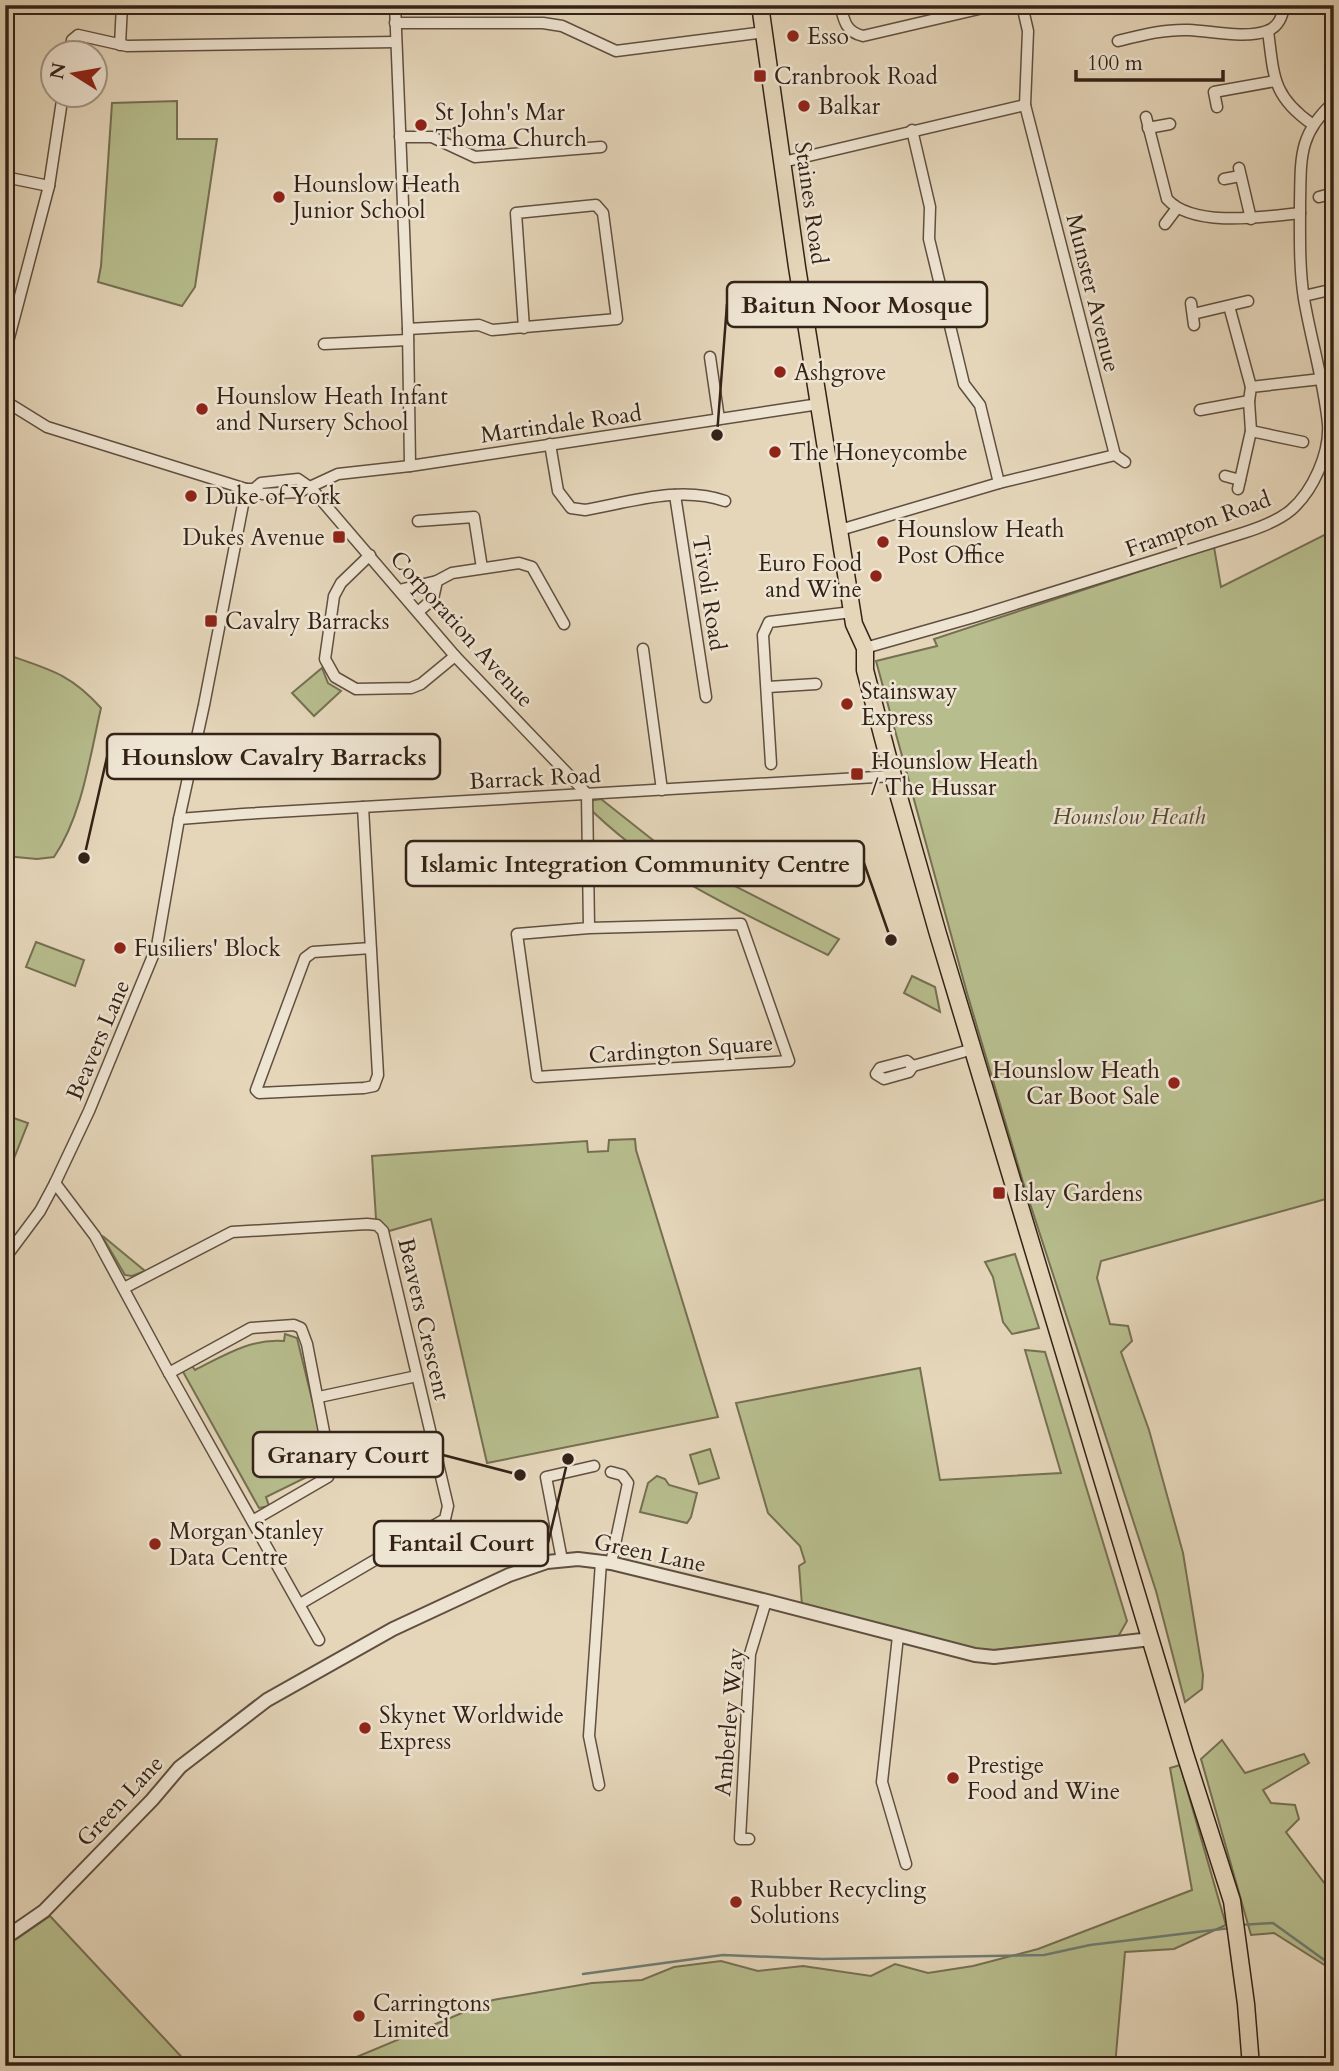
<svg xmlns="http://www.w3.org/2000/svg" width="1339" height="2071" font-family="Cardo,serif">
<style>
.green{fill:#b7bd8d;stroke:#757052;stroke-width:2}
.lines{fill:none;stroke-linecap:round;stroke-linejoin:round}
.stream{stroke:#6e7d73;stroke-width:2.5}
.minor-casing{stroke:#604f40;stroke-width:13}
.tertiary-casing{stroke:#604f40;stroke-width:16}
.primary-casing{stroke:#332217;stroke-width:19}
.minor{stroke:#eee4d2;stroke-width:10}
.tertiary{stroke:#eee4d2;stroke-width:12}
.primary{stroke:#e5d6ba;stroke-width:16}
.poi-dot{fill:#8f2418;stroke:#eee4d2;stroke-width:2.5}
.labels{text-anchor:middle;dominant-baseline:central;stroke-width:5;stroke-linejoin:round;paint-order:stroke}
.poi-label{font-size:23px;fill:#332217;stroke:#eee4d2;text-anchor:start}
.street-label{font-size:23px;fill:#332217;stroke:#eee4d2}
.park-label{font-size:23px;font-style:italic;fill:#544934;stroke:#eee4d2}
.leader{fill:none;stroke:#332217;stroke-width:2.5}
.callout-dot{fill:#332217;stroke:#eee4d2;stroke-width:2.5}
.callout{fill:#eee4d2;stroke:#332217;stroke-width:2.5}
.callout-label{font-size:24px;text-anchor:middle;font-weight:bold;fill:#332217}
</style>
<rect width="100%" height="100%" fill="#e5d6ba"/>
<filter id="stains"><feTurbulence type="fractalNoise" baseFrequency=".00286" numOctaves="4"/><feColorMatrix values="0 0 0 0 .2 0 0 0 0 .09 0 0 0 0 .02 0 0 0 .5 -.17"/></filter>
<radialGradient id="worn" r=".72"><stop offset=".6" stop-color="#630" stop-opacity="0"/><stop offset="1" stop-color="#630" stop-opacity=".3"/></radialGradient>
<g class="green">
<polygon points="177,101 177,139 217,139 195,287 182,306 98,282 101,266 112,103"/>
<polygon points="1334,530 1334,1215 1326,1199 1101,1261 1097,1278 1110,1324 1128,1326 1132,1341 1121,1352 1149,1430 1183,1553 1203,1675 1202,1689 1185,1702 1156,1591 1023,1182 967,993 876,661 937,646 934,639 1214,547 1221,587"/>
<path d="M5 654C48 669 70 673 101 708 90 756 82 816 54 857L37 859 5 856Z"/>
<polygon points="322,668 328,683 341,691 314,716 292,693"/>
<path d="M601 799 668 852 839 939 828 955C737 910 656 876 583 802Z"/>
<polygon points="36,942 84,960 75,986 26,967"/>
<polygon points="912,976 935,987 940,1012 904,993"/>
<polygon points="5,1115 28,1123 5,1181"/>
<polygon points="635,1139 636,1150 718,1417 487,1463 431,1219 389,1231 381,1222 376,1219 372,1156 587,1141 588,1152 608,1151 609,1140"/>
<polygon points="102,1236 104,1237 145,1271 132,1276 125,1275"/>
<polygon points="1015,1254 1039,1328 1012,1334 1003,1322 993,1277 985,1262"/>
<path d="M285 1334 297 1338 326 1457 321 1470 266 1497 269 1506 259 1508 182 1370 190 1363 195 1370C223 1356 251 1338 284 1341Z"/>
<polygon points="1025,1350 1045,1352 1127,1621 1118,1637 994,1650 966,1649 802,1605 799,1566 805,1562 800,1546 768,1513 736,1403 920,1368 940,1480 1061,1473"/>
<polygon points="710,1449 719,1478 699,1484 690,1455"/>
<polygon points="657,1476 665,1479 669,1485 697,1493 691,1517 687,1523 640,1512 648,1483"/>
<polygon points="1222,1740 1245,1773 1304,1754 1309,1763 1263,1790 1271,1803 1295,1805 1299,1819 1286,1832 1334,1896 1334,1971 1274,1933 1251,1935 1201,1759"/>
<polygon points="1180,1765 1226,1925 1174,1949 1125,1952 1115,2066 335,2066 493,2000 592,1983 642,1980 674,1967 721,1961 758,1971 803,1966 871,1976 895,1964 928,1973 973,1966 1038,1949 1192,1890 1170,1768"/>
<polygon points="50,1916 190,2066 5,2066 5,1947"/>
</g>
<g class="lines">
<g class="stream">
<polyline points="1240,1925 1273,1923 1334,1967"/>
<polyline points="583,1974 723,1955 823,1959 1044,1955 1090,1945 1230,1928"/>
<polyline points="355,2066 368,2061 377,2066"/>
</g>
<g class="minor-casing">
<g id="minor">
<polyline points="395,5 408,329 410,466"/>
<path d="M840 5C844 21 846 32 863 36L996 5"/>
<polyline points="1022,5 1028,31 1025,105"/>
<polyline points="395,23 543,23 562,26 616,51 765,32"/>
<path d="M1268 31C1274 76 1272 96 1312 124"/>
<path d="M1118 41C1142 35 1165 29 1189 30 1212 31 1245 39 1267 31 1279 27 1282 16 1285 5"/>
<polyline points="120,45 122,5"/>
<polyline points="70,52 72,40 78,35 127,46 396,42"/>
<polyline points="1217,107 1214,92 1275,81"/>
<path d="M1146 117 1167 199C1193 228 1264 217 1300 213"/>
<polyline points="1148,128 1170,124"/>
<polyline points="912,130 930,207 929,239 964,384 980,405 999,483"/>
<polyline points="400,137 432,137 475,157 601,147"/>
<polyline points="783,162 1025,105 1115,455 999,483 840,530"/>
<polyline points="1239,168 1251,219"/>
<polyline points="5,177 49,186"/>
<polyline points="1224,179 1240,176"/>
<polyline points="1319,197 1334,193"/>
<polyline points="1165,224 1177,208"/>
<polyline points="1304,296 1334,289"/>
<polyline points="1191,303 1194,325"/>
<polyline points="1229,306 1251,387"/>
<polyline points="1193,314 1248,301"/>
<polyline points="408,329 479,325 492,330 617,319 603,213 596,205 516,213 524,328"/>
<polyline points="324,344 408,340"/>
<polyline points="5,353 49,186 63,94"/>
<polyline points="710,357 719,419"/>
<polyline points="5,401 47,427 246,489 254,489 261,483 298,479 311,488 455,656 587,794"/>
<polyline points="1200,410 1249,401"/>
<polyline points="1251,431 1303,442"/>
<path d="M550 444 558 491 571 508 585 510C630 502 681 485 725 501"/>
<polyline points="1115,455 1125,462"/>
<polyline points="1225,476 1240,480"/>
<polyline points="254,489 262,494 299,492 338,474 410,466 819,404"/>
<polyline points="1238,489 1251,431 1249,401 1251,387 1321,379"/>
<polyline points="675,495 706,697"/>
<polyline points="418,521 474,517 482,568"/>
<polyline points="370,555 341,583 334,596 325,659 335,677 356,689 411,688 421,684 455,656"/>
<polyline points="399,590 437,581"/>
<polyline points="418,612 433,599 437,581 452,573 519,563 532,567 564,624"/>
<path d="M865 648 974 617 1243 533C1259 528 1278 521 1291 510 1313 491 1330 453 1328 424 1324 382 1311 340 1304 299 1299 268 1300 234 1300 203 1301 158 1298 134 1334 102"/>
<polyline points="643,649 662,790"/>
<polyline points="768,687 816,684"/>
<polyline points="771,764 763,635 769,622 852,612"/>
<polyline points="587,794 589,928 741,924 789,1061 537,1077 517,934 589,928"/>
<path d="M363 807C368 897 373 986 378 1075L374 1086 364 1088 259 1093 256 1090 305 958 313 952 371 948"/>
<polyline points="179,819 243,814 893,776"/>
<polygon points="907,1061 913,1066 909,1072 884,1079 876,1074 880,1068"/>
<polyline points="913,1066 973,1049"/>
<polyline points="55,1183 95,1236 169,1373 319,1640"/>
<polyline points="5,1258 40,1211 55,1183 89,1111 157,946 179,819 204,705 246,489"/>
<polyline points="124,1288 232,1232 367,1224 377,1225 383,1231 448,1506 445,1519 300,1604"/>
<polyline points="169,1373 251,1328 294,1325 301,1328 307,1344 331,1468 328,1477 254,1520"/>
<polyline points="319,1397 417,1376"/>
<polyline points="611,1472 622,1475 628,1483 611,1563"/>
<polyline points="562,1560 546,1477 594,1466"/>
<polyline points="898,1636 882,1782 906,1864"/>
<polyline points="599,1785 589,1736 601,1562"/>
<polyline points="749,1839 740,1839 750,1654 766,1601"/>
</g>
</g>
<g class="tertiary-casing">
<polyline id="tertiary" points="5,1938 44,1911 152,1800 180,1767 267,1700 393,1629 509,1575 547,1562 578,1559 611,1563 755,1598 975,1655 994,1657 1151,1639"/>
</g>
<g class="primary-casing">
<polyline id="primary" points="760,5 797,267 854,624 865,648 865,670 893,776 938,934 1185,1754 1232,1901 1246,2004 1251,2066"/>
</g>
<use href="#minor" class="minor"/>
<use href="#tertiary" class="tertiary"/>
<use href="#primary" class="primary"/>
</g>
<g class="poi-dot">
<circle cx="793" cy="36" r="7"/>
<rect x="753" y="69" width="14" height="14" rx="3.5"/>
<circle cx="804" cy="106" r="7"/>
<circle cx="421" cy="125" r="7"/>
<circle cx="279" cy="197" r="7"/>
<circle cx="780" cy="372" r="7"/>
<circle cx="202" cy="409" r="7"/>
<circle cx="775" cy="452" r="7"/>
<circle cx="191" cy="496" r="7"/>
<rect x="332" y="530" width="14" height="14" rx="3.5"/>
<circle cx="883" cy="542" r="7"/>
<circle cx="876" cy="576" r="7"/>
<rect x="204" y="614" width="14" height="14" rx="3.5"/>
<circle cx="847" cy="704" r="7"/>
<rect x="850" y="767" width="14" height="14" rx="3.5"/>
<circle cx="120" cy="948" r="7"/>
<circle cx="1174" cy="1083" r="7"/>
<rect x="992" y="1186" width="14" height="14" rx="3.5"/>
<circle cx="155" cy="1544" r="7"/>
<circle cx="365" cy="1728" r="7"/>
<circle cx="953" cy="1778" r="7"/>
<circle cx="736" cy="1902" r="7"/>
<circle cx="359" cy="2016" r="7"/>
</g>
<g class="labels">
<g class="poi-label">
<text x="807" y="36">Esso</text>
<text x="774" y="76">Cranbrook Road</text>
<text x="818" y="106">Balkar</text>
<text x="435" y="112">St John's Mar<tspan x="435" dy="26">Thoma Church</tspan></text>
<text x="293" y="184">Hounslow Heath<tspan x="293" dy="26">Junior School</tspan></text>
<text x="794" y="372">Ashgrove</text>
<text x="216" y="396">Hounslow Heath Infant<tspan x="216" dy="26">and Nursery School</tspan></text>
<text x="789" y="452">The Honeycombe</text>
<text x="205" y="496">Duke of York</text>
<text x="897" y="529">Hounslow Heath<tspan x="897" dy="26">Post Office</tspan></text>
<text x="325" y="537" text-anchor="end">Dukes Avenue</text>
<text x="862" y="563" text-anchor="end">Euro Food<tspan x="862" dy="26">and Wine</tspan></text>
<text x="225" y="621">Cavalry Barracks</text>
<text x="861" y="691">Stainsway<tspan x="861" dy="26">Express</tspan></text>
<text x="871" y="761">Hounslow Heath<tspan x="871" dy="26">/ The Hussar</tspan></text>
<text x="134" y="948">Fusiliers' Block</text>
<text x="1160" y="1070" text-anchor="end">Hounslow Heath<tspan x="1160" dy="26">Car Boot Sale</tspan></text>
<text x="1013" y="1193">Islay Gardens</text>
<text x="169" y="1531">Morgan Stanley<tspan x="169" dy="26">Data Centre</tspan></text>
<text x="379" y="1715">Skynet Worldwide<tspan x="379" dy="26">Express</tspan></text>
<text x="967" y="1765">Prestige<tspan x="967" dy="26">Food and Wine</tspan></text>
<text x="750" y="1889">Rubber Recycling<tspan x="750" dy="26">Solutions</tspan></text>
<text x="373" y="2003">Carringtons<tspan x="373" dy="26">Limited</tspan></text>
</g>
<g class="street-label">
<text transform="translate(811 203) rotate(82)">Staines Road</text>
<text transform="translate(1093 293) rotate(76)">Munster Avenue</text>
<text transform="translate(561 424) rotate(-8)">Martindale Road</text>
<text transform="translate(1198 524) rotate(-20)">Frampton Road</text>
<text transform="translate(709 593) rotate(81)">Tivoli Road</text>
<text transform="translate(462 629) rotate(48)">Corporation Avenue</text>
<text transform="translate(535 778) rotate(-3)">Barrack Road</text>
<text transform="translate(98 1040) rotate(-67)">Beavers Lane</text>
<text transform="translate(681 1049) rotate(-4)">Cardington Square</text>
<text transform="translate(424 1319) rotate(77)">Beavers Crescent</text>
<text transform="translate(650 1553) rotate(12)">Green Lane</text>
<text transform="translate(729 1722) rotate(-85)">Amberley Way</text>
<text transform="translate(120 1801) rotate(-47)">Green Lane</text>
</g>
<g class="park-label">
<text x="1129" y="816">Hounslow Heath</text>
</g>
</g>
<path class="leader" d="M717 435L727 304M84 858L107 757M891 940L864 863M520 1475L443 1455M568 1459L548 1543"/>
<g class="callout-dot">
<circle cx="717" cy="435" r="7"/>
<circle cx="84" cy="858" r="7"/>
<circle cx="891" cy="940" r="7"/>
<circle cx="520" cy="1475" r="7"/>
<circle cx="568" cy="1459" r="7"/>
</g>
<g class="callout">
<rect x="727" y="282" width="260" height="45" rx="7"/>
<rect x="107" y="734" width="333" height="45" rx="7"/>
<rect x="406" y="841" width="458" height="45" rx="7"/>
<rect x="253" y="1432" width="190" height="45" rx="7"/>
<rect x="374" y="1521" width="174" height="45" rx="7"/>
</g>
<g class="callout-label">
<text x="857" y="313">Baitun Noor Mosque</text>
<text x="274" y="765">Hounslow Cavalry Barracks</text>
<text x="635" y="872">Islamic Integration Community Centre</text>
<text x="348" y="1463">Granary Court</text>
<text x="461" y="1551">Fantail Court</text>
</g>
<rect width="1339" height="2071" fill="none" stroke="#e5d6ba" stroke-width="28"/>
<rect x="7" y="7" width="1325" height="2057" fill="none" stroke="#332217" stroke-width="3.5"/>
<rect x="14" y="14" width="1311" height="2043" fill="none" stroke="#332217" stroke-width="2"/>
<g transform="translate(74 74) rotate(281)"><circle r="33" fill="#eee4d2" stroke="#a39687" stroke-width="2"/>
<path d="M0-5L12 26L0 18L-12 26Z" fill="#8f2418"/>
<text y="-10" font-size="19" font-weight="bold" text-anchor="middle" fill="#332217">N</text>
</g>
<path d="M1076 70v10h147v-10" fill="none" stroke="#332217" stroke-width="3.5"/>
<text x="1087" y="70" font-size="21" fill="#332217" stroke="#eee4d2" stroke-width="5" paint-order="stroke">100 m</text>
<rect width="100%" height="100%" filter="url(#stains)"/>
<rect width="100%" height="100%" fill="url(#worn)"/>
</svg>
